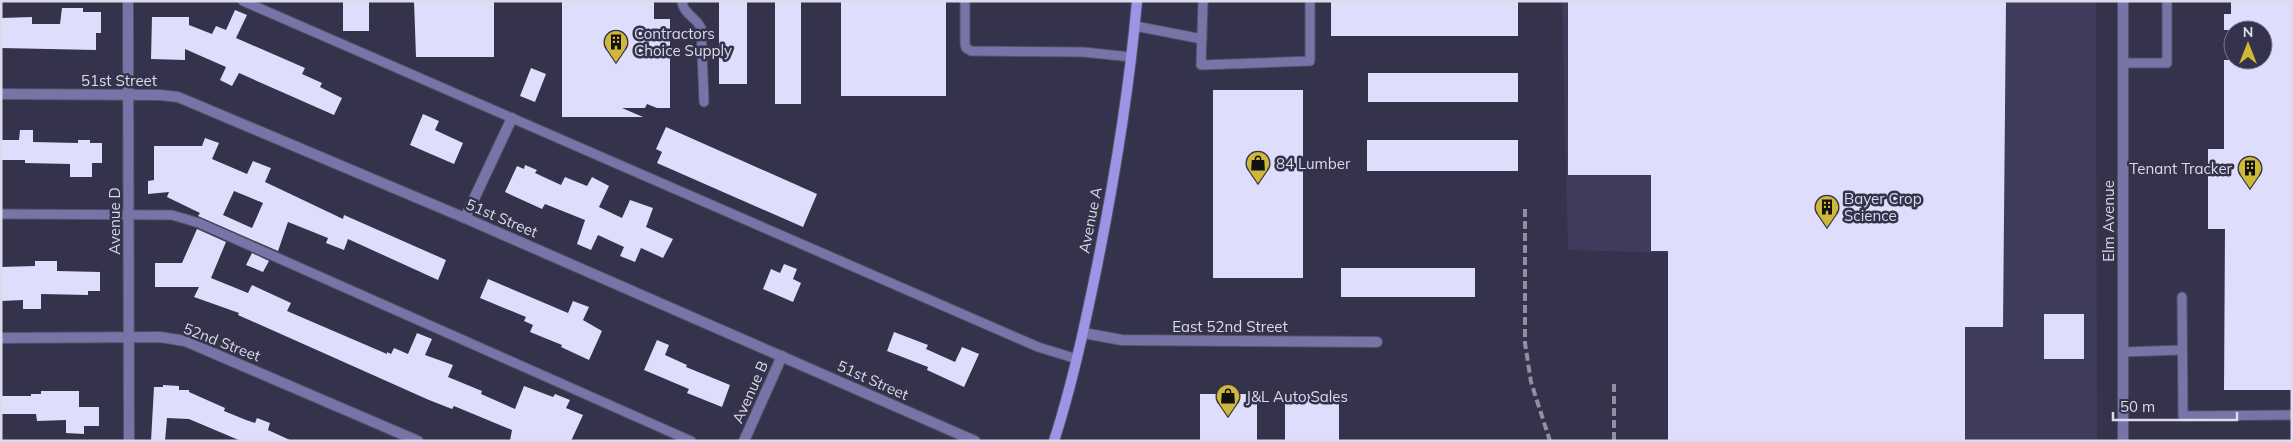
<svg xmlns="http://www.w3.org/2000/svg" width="2293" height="442" font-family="Mulish,sans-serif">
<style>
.built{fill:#3e3c5a}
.building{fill:#deddfb;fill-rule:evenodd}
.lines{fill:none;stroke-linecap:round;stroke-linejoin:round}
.service-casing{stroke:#535168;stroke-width:11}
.minor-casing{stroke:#535168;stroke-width:12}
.tertiary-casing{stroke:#535168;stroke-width:12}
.secondary-casing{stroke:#535168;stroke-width:12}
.service{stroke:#7774a7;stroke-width:9}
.minor{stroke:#7774a7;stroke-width:10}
.tertiary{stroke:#7774a7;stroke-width:10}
.secondary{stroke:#9c95e6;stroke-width:10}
.rail{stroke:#918fa3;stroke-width:4;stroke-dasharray:8 4;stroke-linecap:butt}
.labels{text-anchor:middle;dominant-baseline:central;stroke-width:5;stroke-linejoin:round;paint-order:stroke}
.poi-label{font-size:15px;fill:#dcdbeb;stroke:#35334b;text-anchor:start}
.street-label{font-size:15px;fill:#dcdbeb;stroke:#35334b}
</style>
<rect width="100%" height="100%" fill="#35334b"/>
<polygon class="built" points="1562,1 2096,1 2097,441 1672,441 1674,253 1568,250"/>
<g class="building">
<rect x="343" y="1" width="26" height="30"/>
<polygon points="414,1 494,1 494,57 416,57"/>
<polygon points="562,1 654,1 654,19 670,19 670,108 657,108 647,104 645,108 622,108 643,117 562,117"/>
<rect x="719" y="1" width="28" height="83"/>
<rect x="775" y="1" width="26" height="103"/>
<rect x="841" y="1" width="105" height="95"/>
<rect x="1331" y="1" width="187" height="35"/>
<polygon points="1568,1 2006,1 2003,327 1965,327 1965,441 1668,441 1668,251 1651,251 1651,175 1568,175"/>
<polygon points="2231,1 2292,1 2292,390 2224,390 2225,229 2208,229 2208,149 2224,149 2224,60 2263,60 2263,30 2224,30 2224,14 2231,14"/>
<polygon points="62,8 83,8 83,12 101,12 101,33 96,33 96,50 1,48 1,18 32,17 32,24 60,24"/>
<polygon points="235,10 247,15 236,38 305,68 302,74 322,83 320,87 342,98 334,115 239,73 232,86 220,80 226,67 185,49 185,60 151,59 152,17 189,17 189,25 212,34 216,26 226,30"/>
<polygon points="531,68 546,74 535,102 520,96"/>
<rect x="1368" y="73" width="150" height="29"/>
<rect x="1213" y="90" width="90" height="188"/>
<polygon points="423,114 439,121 435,130 463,143 454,164 410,145"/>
<polygon points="666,127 817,194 803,227 657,163 662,152 656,149"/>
<polygon points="20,130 33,130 33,142 78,143 78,140 90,140 90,143 102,143 102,163 92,163 92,177 70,177 70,164 25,163 25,160 1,160 1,140 19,140"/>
<path d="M205 138 219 143 212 159 247 174 253 161 271 168 265 182 282 190 343 219 344 215 446 260 438 280 348 239 344 250 326 243 328 238 288 222 278 251 198 216 200 213 167 197 169 192 148 194V181L154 180V146H202ZM234 191 263 203 252 228 223 215Z"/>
<rect x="1367" y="140" width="151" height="31"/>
<polygon points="525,165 537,170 535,173 561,185 565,177 587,186 592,177 609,186 599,207 622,218 630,200 653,208 646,227 673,239 663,258 641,248 635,262 620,256 624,247 598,235 591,250 577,244 585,220 545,204 542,209 505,192 517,166 524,169"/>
<polygon points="197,229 226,242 211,278 248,293 252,285 291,303 287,311 387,354 387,352 391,354 394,348 408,354 417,333 432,339 425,355 453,365 448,377 482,391 481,394 515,409 524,386 553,397 555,394 570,400 566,408 583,415 571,441 510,441 512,430 454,406 452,409 429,400 238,315 239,313 194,297 199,287 155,287 155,263 182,263"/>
<polygon points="252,253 269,261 263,272 246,265"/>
<polygon points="35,261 57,261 57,271 100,272 100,291 88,291 88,295 41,294 41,309 23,309 23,300 1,301 1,267 35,266"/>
<polygon points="784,264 797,269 793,279 801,283 793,302 763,289 771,269 780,273"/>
<rect x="1341" y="268" width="134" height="29"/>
<polygon points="488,279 568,313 573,301 589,307 583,320 602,331 589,360 561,347 562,345 530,332 533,325 524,321 526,317 480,298"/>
<rect x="2044" y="314" width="40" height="45"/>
<polygon points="894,332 928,345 926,349 955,362 962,347 979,354 964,387 927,370 928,367 887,351"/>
<polygon points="657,340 669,345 665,355 687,365 686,367 730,385 722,407 687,393 689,389 644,370"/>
<polygon points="163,385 179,386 179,390 189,390 189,392 225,408 224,411 246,420 255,423 257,418 270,423 268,430 292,441 241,441 189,419 167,418 165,441 151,441 154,387 163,387"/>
<polygon points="41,391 79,391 79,407 99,407 99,426 84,426 84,434 66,433 66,420 37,421 36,414 1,414 1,396 31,396 31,394 41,394"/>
<rect x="1200" y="394" width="57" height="47"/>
<rect x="1285" y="394" width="54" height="47"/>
</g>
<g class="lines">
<g class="service-casing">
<g id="service">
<polyline points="243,1 1038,347 1077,359"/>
<path d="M682 1C683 14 696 17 701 28L704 102"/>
<polyline points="965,1 965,44 966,48 971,51 1083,52 1131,57"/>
<polyline points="1203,1 1201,65 1310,61 1310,1"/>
<polyline points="1135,26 1202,39"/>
<polyline points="2123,63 2167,63 2167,1"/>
<polyline points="1,214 172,215 199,223 691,441"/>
<polyline points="2182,297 2183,416 2292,415"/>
<polyline points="2123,352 2182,350"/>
</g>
</g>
<g class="minor-casing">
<g id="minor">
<polyline points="128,1 129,441"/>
<polyline points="1,94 160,95 178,97 465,218 975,441"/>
<polyline points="465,218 512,118"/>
<polyline points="1083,333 1122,340 1377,342"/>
<polyline points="1,338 160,337 185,341 418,441"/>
<polyline points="744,441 782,356"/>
</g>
</g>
<g class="tertiary-casing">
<polyline id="tertiary" points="2123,1 2123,441"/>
</g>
<g class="secondary-casing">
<path id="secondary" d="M1054 441C1072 385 1084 329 1096 271 1114 182 1129 92 1137 1"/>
</g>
<use href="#service" class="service"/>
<use href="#minor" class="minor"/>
<use href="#tertiary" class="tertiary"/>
<use href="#secondary" class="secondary"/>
<g class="rail">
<polyline points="1525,209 1525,343 1531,382 1550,441"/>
<polyline points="1614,384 1614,441"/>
</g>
</g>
<defs>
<g id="building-pin" transform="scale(1.25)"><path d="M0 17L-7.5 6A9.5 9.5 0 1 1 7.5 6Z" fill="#cfb837" stroke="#35334b"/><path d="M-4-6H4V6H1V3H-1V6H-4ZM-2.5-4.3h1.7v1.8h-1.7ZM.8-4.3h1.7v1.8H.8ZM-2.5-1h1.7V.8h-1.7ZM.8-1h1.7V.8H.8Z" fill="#111"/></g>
<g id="shop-pin" transform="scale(1.25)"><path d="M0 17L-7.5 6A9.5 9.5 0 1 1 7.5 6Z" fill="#cfb837" stroke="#35334b"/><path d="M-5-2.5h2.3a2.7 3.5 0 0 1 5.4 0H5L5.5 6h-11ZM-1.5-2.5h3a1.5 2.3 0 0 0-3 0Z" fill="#111"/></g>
</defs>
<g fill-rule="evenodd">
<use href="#building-pin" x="616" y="42"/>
<use href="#shop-pin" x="1258" y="163"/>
<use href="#building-pin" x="2250" y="168"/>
<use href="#building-pin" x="1827" y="207"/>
<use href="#shop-pin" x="1228" y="396"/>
</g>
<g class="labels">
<g class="poi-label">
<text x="634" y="33">Contractors<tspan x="634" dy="17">Choice Supply</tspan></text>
<text x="1276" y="163">84 Lumber</text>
<text x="2232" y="168" text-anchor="end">Tenant Tracker</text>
<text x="1844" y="198">Bayer Crop<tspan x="1844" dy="17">Science</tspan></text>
<text x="1246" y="396">J&amp;L Auto Sales</text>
</g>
<g class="street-label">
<text x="119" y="80">51st Street</text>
<text transform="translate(502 218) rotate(23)">51st Street</text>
<text transform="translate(1090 220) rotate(-79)">Avenue A</text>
<text transform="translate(114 221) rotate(-90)">Avenue D</text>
<text transform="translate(2108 221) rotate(-90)">Elm Avenue</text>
<text x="1230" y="326">East 52nd Street</text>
<text transform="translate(222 342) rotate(21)">52nd Street</text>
<text transform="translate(873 380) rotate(24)">51st Street</text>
<text transform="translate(750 392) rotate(-66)">Avenue B</text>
</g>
</g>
<rect width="2293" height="442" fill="none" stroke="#dcdbeb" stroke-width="5"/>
<g transform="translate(2248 45)"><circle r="24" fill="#35334b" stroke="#78768b"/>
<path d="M0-4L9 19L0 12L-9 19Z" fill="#cfb837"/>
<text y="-8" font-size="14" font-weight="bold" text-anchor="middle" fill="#dcdbeb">N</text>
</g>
<path d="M2113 412v8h124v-8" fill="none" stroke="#dcdbeb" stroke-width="2.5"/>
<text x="2120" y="412" font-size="15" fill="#dcdbeb" stroke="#35334b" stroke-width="4" paint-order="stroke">50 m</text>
</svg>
